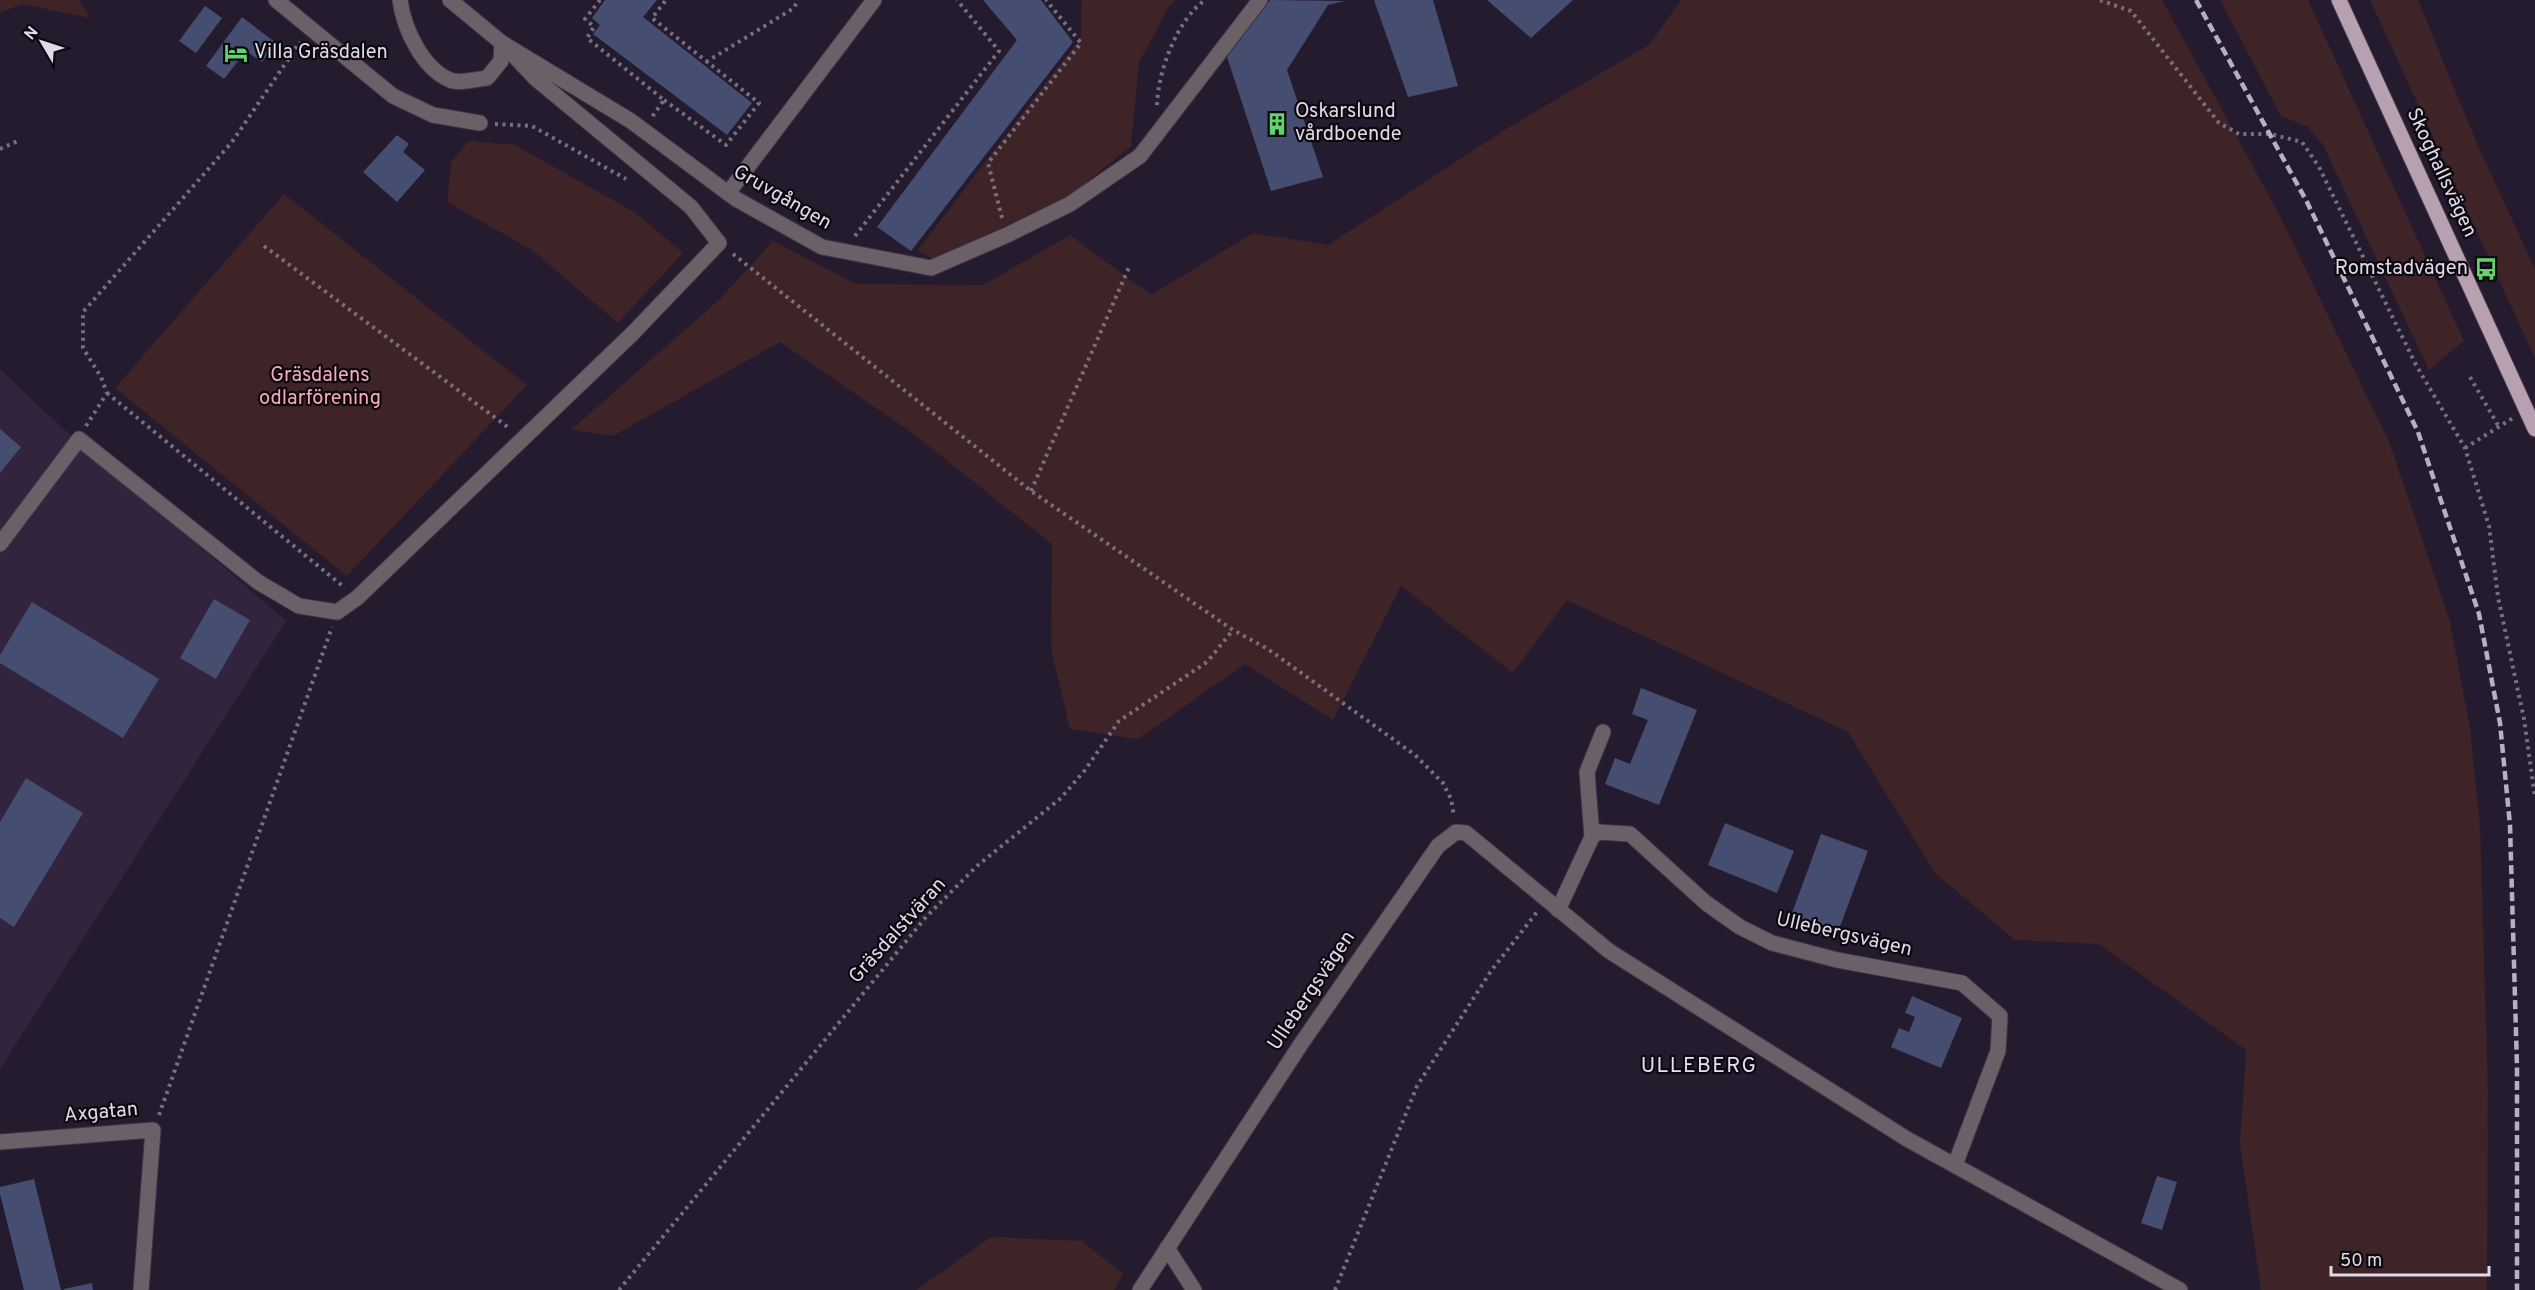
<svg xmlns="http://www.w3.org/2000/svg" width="2535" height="1290" font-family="Overpass,sans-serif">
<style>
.built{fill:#31243c}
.green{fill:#3e2327}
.building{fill:#454d71}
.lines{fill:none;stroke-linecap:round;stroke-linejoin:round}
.minor-casing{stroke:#3f3649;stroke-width:17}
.major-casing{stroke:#3f3649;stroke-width:17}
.path{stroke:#786f80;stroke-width:4;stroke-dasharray:3 4.5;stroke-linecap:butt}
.minor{stroke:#6b6067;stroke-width:15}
.major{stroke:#b7a0af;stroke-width:15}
.rail{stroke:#b7b0bf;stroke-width:4.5;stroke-dasharray:9 4.5;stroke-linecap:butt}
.labels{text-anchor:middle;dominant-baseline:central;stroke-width:4.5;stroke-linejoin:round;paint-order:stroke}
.poi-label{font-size:20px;fill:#e0d9e7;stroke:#0c0810;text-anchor:start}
.street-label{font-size:20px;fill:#e0d9e7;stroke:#0c0810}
.park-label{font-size:20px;fill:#f8abb4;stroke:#0c0810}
.neighbourhood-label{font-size:21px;letter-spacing:1.5px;fill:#eaddf8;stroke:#0c0810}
</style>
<rect width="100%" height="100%" fill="#251b2f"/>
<polygon class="built" points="0,369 58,424 286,621 0,1069"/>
<g class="green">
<polygon points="0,0 79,0 90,18 22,4 0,13"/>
<polygon points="1082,0 1175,0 1169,6 1139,63 1131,146 1073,193 934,260 918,250 1081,37"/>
<polygon points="1681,0 2162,0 2280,216 2390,444 2450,622 2470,728 2480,827 2488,1089 2487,1290 2261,1290 2240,1144 2246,1050 2099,944 2015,940 1935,873 1848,732 1567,600 1513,673 1401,586 1333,720 1245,664 1138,739 1070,729 1051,650 1052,544 911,432 780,342 613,436 571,430 720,299 773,241 856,284 983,285 1070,235 1151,295 1253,233 1328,245 1511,126 1649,45"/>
<polygon points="2220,0 2308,0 2464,341 2429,370 2323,145 2307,126 2281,116"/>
<polygon points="2370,0 2418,0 2478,146 2535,269 2535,358"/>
<polygon points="469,141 515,145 636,213 683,253 618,323 532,250 447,202 451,162"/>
<polygon points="284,194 527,385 347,576 115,388"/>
<polygon points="991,1237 1082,1241 1123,1274 1114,1290 916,1290"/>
</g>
<g class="building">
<polygon points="605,0 657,0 643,17 752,103 727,135 593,34 600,25 592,18"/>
<polygon points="983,0 1041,0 1073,42 911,251 877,227 1017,40"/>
<polygon points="1270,0 1345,1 1328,5 1287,70 1323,177 1271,191 1227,57"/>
<polygon points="1374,0 1433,0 1458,86 1408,97"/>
<polygon points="1487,0 1573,0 1531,38"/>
<polygon points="205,6 222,18 196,53 179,41"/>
<polygon points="242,17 276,43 262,62 246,51 224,79 206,66"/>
<polygon points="397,135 409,144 403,152 425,170 397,202 363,172"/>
<polygon points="0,429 21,447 0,473"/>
<polygon points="214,599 250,620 216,679 180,658"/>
<polygon points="32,602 159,679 123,738 0,663 0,655"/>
<polygon points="1641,688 1697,710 1659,805 1605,784 1615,758 1630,764 1648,720 1632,714"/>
<polygon points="26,778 83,813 14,927 0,918 0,822"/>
<polygon points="1725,823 1794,851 1777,893 1708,865"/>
<polygon points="1821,834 1868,851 1835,940 1788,924"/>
<polygon points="1912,996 1962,1018 1941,1068 1891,1047 1899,1028 1909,1032 1915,1017 1905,1013"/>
<polygon points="2157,1176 2177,1182 2162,1230 2141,1223"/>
<polygon points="34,1179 61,1290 24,1290 0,1194 0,1187"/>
<polygon points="92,1283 93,1290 64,1290 64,1289"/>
</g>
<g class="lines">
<g class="minor-casing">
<g id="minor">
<polyline points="276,0 393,96 433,115 480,123"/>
<path d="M400 0C404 29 422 68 450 80 459 84 477 79 487 78L501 61 502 43"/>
<polyline points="450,0 502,43 631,121 736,199 822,247 931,268 1007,235 1070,204 1140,156 1260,0"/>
<polyline points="728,193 874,0"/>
<polyline points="0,544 79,439 258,582 299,606 337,612 357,598 632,334 719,243 691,207 536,79 502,43"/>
<polyline points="1592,837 1587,772 1603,732"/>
<polyline points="1558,910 1592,837 1598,832 1630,834 1706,903 1740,927 1772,943 1837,960 1962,983 2000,1016 1998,1051 1955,1165"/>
<polyline points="0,1142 153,1130 141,1290"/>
<polyline points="1167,1248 1194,1290"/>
<polyline points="1140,1290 1301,1044 1438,846 1456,832 1466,833 1609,951 1907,1139 2180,1290"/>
</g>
</g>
<g class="major-casing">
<polyline id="major" points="2339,0 2535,429"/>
</g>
<g class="path">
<polyline points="600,0 585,19 594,27 587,38 664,100 652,117"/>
<polyline points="2100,0 2131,11 2219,123 2239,134 2270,134 2302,142 2319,167 2416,365 2465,448 2489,526 2498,597 2524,719 2535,797"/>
<polyline points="706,62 794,8 798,0"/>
<polyline points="664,100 726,145 759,103 652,18 666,0"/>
<path d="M1157 105C1158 71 1177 20 1205 0"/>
<polyline points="495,124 532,126 626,179"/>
<polyline points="0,149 20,140"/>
<polyline points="1002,218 988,163 1081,43 1046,0"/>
<polyline points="855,236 999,51 957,0"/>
<polyline points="264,246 509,428"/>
<polyline points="733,254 1031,491 1233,630 1268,649 1415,755 1443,783 1451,799 1454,816"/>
<polyline points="2470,377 2499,427"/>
<polyline points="107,393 345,588"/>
<polyline points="86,426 107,393 101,377 83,348 83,312 232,142 300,42"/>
<polyline points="2465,448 2513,418"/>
<polyline points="1031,491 1130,265"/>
<polyline points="159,1115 332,627"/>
<polyline points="619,1290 926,917 977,866 1061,798 1085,770 1119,721 1207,662 1233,630"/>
<polyline points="1335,1290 1417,1086 1491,971 1537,912"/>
</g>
<use href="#minor" class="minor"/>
<use href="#major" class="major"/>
<polyline class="rail" points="2196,0 2307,202 2418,432 2479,614 2500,723 2510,825 2517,1067 2517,1290"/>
</g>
<defs>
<g id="hotel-bare" transform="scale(1.8)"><path d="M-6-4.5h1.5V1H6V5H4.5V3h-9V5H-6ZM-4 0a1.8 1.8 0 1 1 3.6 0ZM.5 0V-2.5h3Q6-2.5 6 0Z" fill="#61d46a" stroke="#0c0810" stroke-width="2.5" paint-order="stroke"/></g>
<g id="building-bare" transform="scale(1.8)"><path d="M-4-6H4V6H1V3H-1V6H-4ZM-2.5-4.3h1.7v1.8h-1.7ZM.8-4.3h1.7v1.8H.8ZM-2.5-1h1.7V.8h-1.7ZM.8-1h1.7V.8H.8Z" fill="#61d46a" stroke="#0c0810" stroke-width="2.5" paint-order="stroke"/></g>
<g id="bus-bare" transform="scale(1.8)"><path d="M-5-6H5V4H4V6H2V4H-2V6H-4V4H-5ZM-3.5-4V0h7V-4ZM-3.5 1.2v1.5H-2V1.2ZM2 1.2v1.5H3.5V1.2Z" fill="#61d46a" stroke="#0c0810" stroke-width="2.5" paint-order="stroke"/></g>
</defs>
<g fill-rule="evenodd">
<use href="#hotel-bare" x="236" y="53"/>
<use href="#building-bare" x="1277" y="124"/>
<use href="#bus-bare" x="2486" y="269"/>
</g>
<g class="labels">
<g class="poi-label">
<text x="254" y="53">Villa Gräsdalen</text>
<text x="1295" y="112">Oskarslund<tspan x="1295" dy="23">vårdboende</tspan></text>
<text x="2468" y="269" text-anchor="end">Romstadvägen</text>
</g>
<g class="street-label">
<text transform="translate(2441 173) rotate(65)">Skoghallsvägen</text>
<text transform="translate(782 198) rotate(30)">Gruvgången</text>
<text transform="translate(898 931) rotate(-48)">Gräsdalstväran</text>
<text transform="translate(1844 935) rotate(13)">Ullebergsvägen</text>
<text transform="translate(1312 991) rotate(-56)">Ullebergsvägen</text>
<text transform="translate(101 1113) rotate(-5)">Axgatan</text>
</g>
<g class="park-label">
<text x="320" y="376">Gräsdalens<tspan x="320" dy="23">odlarförening</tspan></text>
</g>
<g class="neighbourhood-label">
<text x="1699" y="1066">ULLEBERG</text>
</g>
</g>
<g transform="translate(42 42) rotate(309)" stroke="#0c0810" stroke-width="4.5" paint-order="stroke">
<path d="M0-4.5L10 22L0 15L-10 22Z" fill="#e0d9e7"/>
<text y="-9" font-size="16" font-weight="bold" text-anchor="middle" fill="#e0d9e7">N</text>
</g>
<path d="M2331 1266v9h158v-9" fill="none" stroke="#e0d9e7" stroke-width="3"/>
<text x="2340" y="1266" font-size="18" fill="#e0d9e7" stroke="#0c0810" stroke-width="4.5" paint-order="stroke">50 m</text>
</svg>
